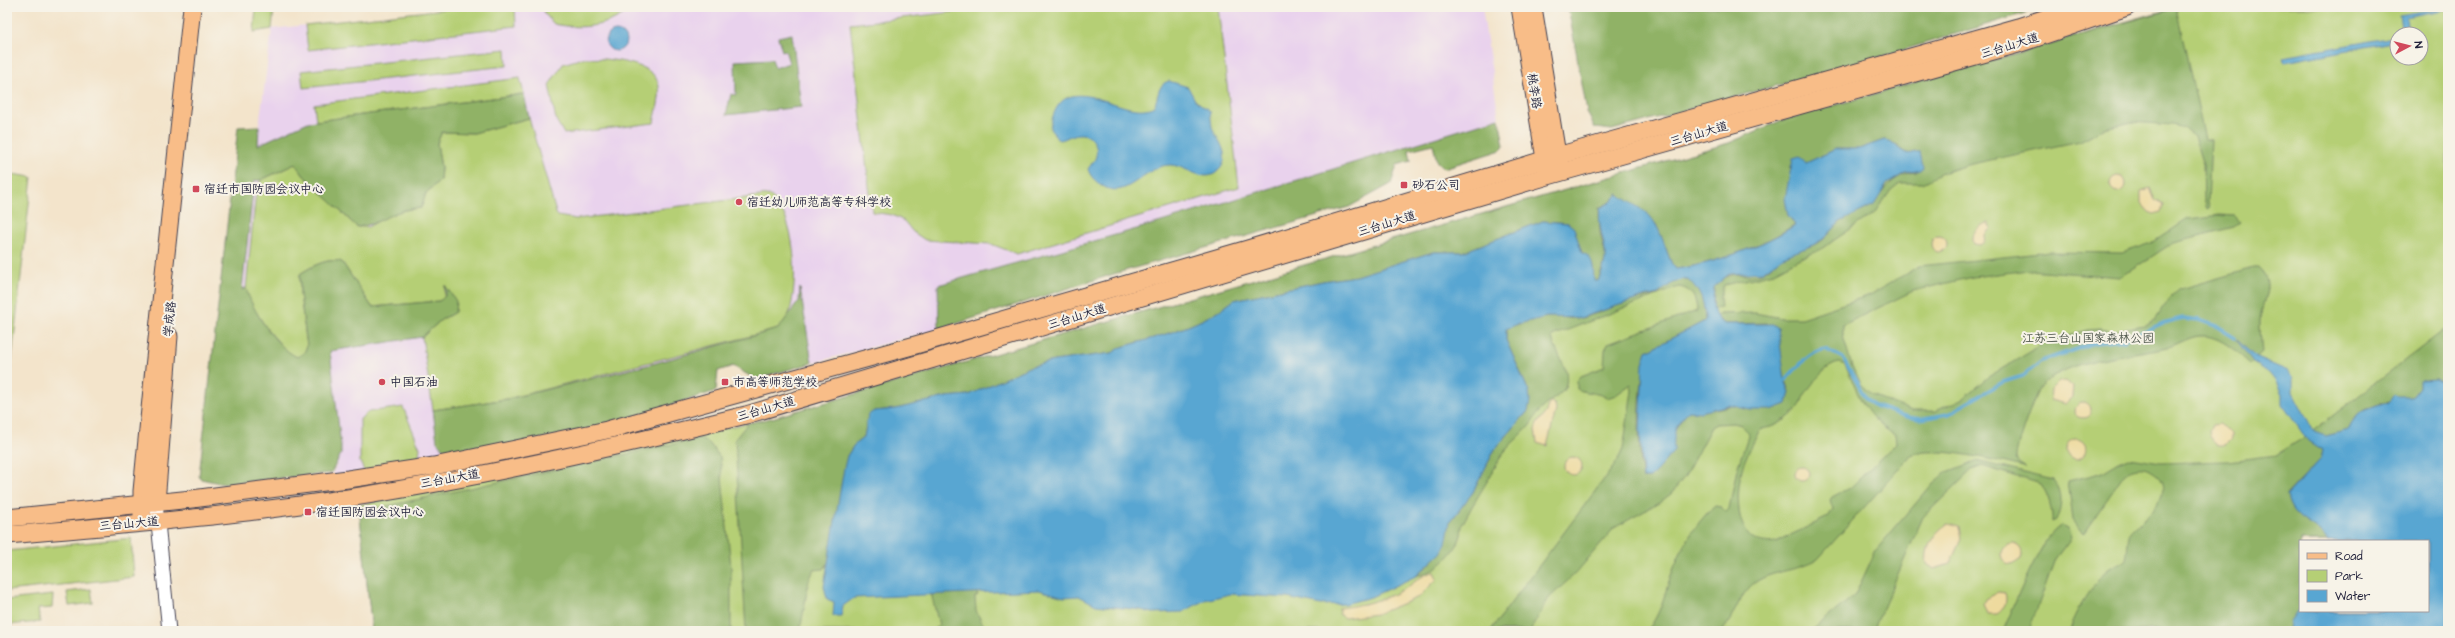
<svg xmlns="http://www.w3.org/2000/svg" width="2455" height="638" font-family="'Architects Daughter','LXGW WenKai TC',sans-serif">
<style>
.built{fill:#e9d2ed}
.green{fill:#b5cf75;stroke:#6c7858;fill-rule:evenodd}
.forest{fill:#90b266;stroke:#596a50;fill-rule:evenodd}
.sand{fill:#eeda9e;stroke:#887e6c}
.water{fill:#58a6d2;stroke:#3d6486}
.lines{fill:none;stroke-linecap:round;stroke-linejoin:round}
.stream{stroke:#58a6d2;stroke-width:3.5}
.minor-casing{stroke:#413f51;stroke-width:15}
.major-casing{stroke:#413f51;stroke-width:19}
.minor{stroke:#fff;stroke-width:13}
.major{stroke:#f8bd88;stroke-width:17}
.poi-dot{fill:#d1495b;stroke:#f7f3e8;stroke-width:1.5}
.labels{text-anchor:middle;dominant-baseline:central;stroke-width:4;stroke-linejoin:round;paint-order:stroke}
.street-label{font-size:12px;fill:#22223b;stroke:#f7f3e8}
.poi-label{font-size:12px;fill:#22223b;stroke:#f7f3e8;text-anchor:start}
.park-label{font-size:12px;fill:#4e564c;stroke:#f7f3e8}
</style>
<rect width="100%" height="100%" fill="#f7f3e8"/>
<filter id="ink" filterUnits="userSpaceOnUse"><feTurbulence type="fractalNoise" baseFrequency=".025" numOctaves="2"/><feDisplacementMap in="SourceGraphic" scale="8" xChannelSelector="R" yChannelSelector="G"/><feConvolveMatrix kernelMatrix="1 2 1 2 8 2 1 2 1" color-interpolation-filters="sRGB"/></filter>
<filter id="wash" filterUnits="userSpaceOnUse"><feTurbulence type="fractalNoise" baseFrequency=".012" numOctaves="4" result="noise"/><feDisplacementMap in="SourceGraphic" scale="16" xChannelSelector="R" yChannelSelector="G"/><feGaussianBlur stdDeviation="0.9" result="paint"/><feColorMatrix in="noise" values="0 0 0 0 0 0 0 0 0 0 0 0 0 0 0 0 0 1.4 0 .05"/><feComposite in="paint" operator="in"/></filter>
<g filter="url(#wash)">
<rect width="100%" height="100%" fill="#f3e4cb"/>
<polygon class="built" points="463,7 1482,7 1499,118 1158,223 938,285 939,329 812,363 800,291 799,301 778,329 652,364 507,399 433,410 437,442 451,457 331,477 341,454 336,417 229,415 259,126 272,29"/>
<g class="green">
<polygon points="256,7 274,7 272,29 254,32"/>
<polygon points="306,7 327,7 325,11 312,12 307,10"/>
<polygon points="463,7 515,7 516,26 308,50 305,25"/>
<path d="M543 7H633C610 27 583 30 554 24L544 13Z"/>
<polygon points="996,7 1218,7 1239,187 1017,254 991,244 925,240 913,232 904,221 892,215 872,212 850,24"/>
<path d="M2176 7H2448V631H372L359 505 772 418 1729 143 1780 121ZM2397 34H2421V58H2397ZM2300 541H2428V611H2300Z"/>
<polygon points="506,49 507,66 303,88 301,71"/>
<path d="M583 58C601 58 649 61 657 80 663 92 656 111 654 123L564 134 556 120 549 85 563 64Z"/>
<polygon points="520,78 524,94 316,121 314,104"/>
<path d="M529 118 557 216 576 219 769 195C797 214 799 284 789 314 787 319 781 325 778 329L507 399 433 410 422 337 441 320 455 312 445 286 444 298 439 301 372 307 342 262C329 257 312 266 300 274V294L307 346 304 353 297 357 288 353 267 329 249 301 246 288 256 191 261 180 295 164 305 177 357 227H368L396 211 421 208 426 193 440 180 441 168 437 143 442 132 474 133Z"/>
<polygon points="7,169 12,174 32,177 7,402"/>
<polygon points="403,407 420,448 418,463 364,471 360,462 360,419 368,412"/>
<polygon points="131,538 134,577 7,591 7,551"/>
<polygon points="91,589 93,603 69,606 67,592"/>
<polygon points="53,595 52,608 38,609 40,622 7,625 7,600"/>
</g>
<g class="forest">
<polygon points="1568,7 2045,7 1853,65 1612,130 1595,128 1587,112"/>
<path d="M2176 8 2202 126 2205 139 2211 140 2208 203 2210 207 2207 209 2204 200 2203 165 2194 137 2184 128 2173 125 2132 122 2104 128 2080 141 1967 165 1942 173 1923 183H1900L1891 190 1876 212 1818 251 1800 258 1770 274 1724 285 1720 298 1721 308 1713 309 1714 287C1736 263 1744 282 1764 272 1771 268 1776 261 1783 257 1796 249 1812 248 1824 239 1830 234 1834 228 1839 223 1843 220 1850 216 1854 213 1858 211 1862 212 1866 209 1884 194 1890 174 1917 172L1916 151 1911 154 1904 152 1896 144 1884 140 1859 149H1836L1806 163 1791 166 1788 215 1795 224C1765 246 1712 264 1676 269L1672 264 1656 224 1618 194 1611 202 1599 208 1600 233 1606 257 1598 281H1594C1585 261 1579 242 1568 223L1543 221 1463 252H1433L1356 276 1323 281 1234 300C1202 326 1160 336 1122 347L1113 353 1054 361 1029 367 969 395 946 397 896 409 874 411 867 422 864 437 854 445 847 456 829 561 824 569 814 570 809 580 800 631H746L735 439 748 423 772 418 1729 143 1780 121Z"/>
<polygon points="792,34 801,107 726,115 731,94 736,95 735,61 772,59 775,68 789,63 785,50 782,51 778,37"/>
<path d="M524 94 529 118 474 133 442 132 437 143 441 168 440 180 426 193 421 208C392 208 382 225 357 227L305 177 295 164 261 180 254 181 242 290 246 288C252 310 276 347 297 357L304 353 307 346 300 294V274C312 266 329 257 342 262L372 307 439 301C446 297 447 293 445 285L456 301 455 312 441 320 422 337 330 351 341 446V454L331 473 224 484 201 479 199 476 238 127 259 126 258 145 308 122Z"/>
<polygon points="1499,118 1504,145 1501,150 1444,168 1437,162 1433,144 1409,150 1411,161 1397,165 1391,184 1349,207 1117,273 939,329 938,285 1158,223"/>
<path d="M2220 215 2235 216 2240 222 2234 227 2174 242 2121 277 2029 270 1973 277 1913 291 1843 325V336L1852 366 1860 384 1872 395 1912 411H1936L1963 398 1988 377 2050 340 2087 330 2100 329 2112 331 2144 325 2156 319 2170 298 2180 289 2253 268H2259C2276 284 2261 302 2260 321 2260 331 2261 343 2262 353L2250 364C2238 353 2222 337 2204 336 2190 335 2181 344 2167 347 2132 355 2077 358 2048 380 2045 382 2041 386 2039 389 2034 398 2015 448 2016 458 2017 463 2021 466 2026 468 2001 461 1934 445 1911 455L1818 559C1797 573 1765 569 1748 589 1737 601 1733 620 1722 631H1647C1661 613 1663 599 1670 578 1679 553 1694 523 1715 506L1721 507 1726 512 1729 509 1737 469 1749 433 1741 425 1734 423 1716 424 1711 427 1685 476 1672 493 1659 503 1614 528 1576 573 1549 598 1530 631H1490L1617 462 1623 449 1632 391 1631 384 1616 395 1607 398C1598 392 1587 394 1577 389V381L1581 376 1604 367 1605 350 1608 343 1697 311C1696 298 1692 289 1679 287L1552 336C1554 353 1570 366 1566 384 1564 395 1551 399 1543 407 1538 411 1535 419 1531 424 1522 436 1506 446 1499 460 1488 482 1474 501 1463 523 1461 527 1462 531 1461 535 1456 554 1435 573 1416 576L1430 564 1447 531 1450 522 1473 492 1495 449 1528 411 1529 392 1506 340V329C1516 324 1537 318 1547 317 1558 315 1570 320 1581 318 1595 315 1610 307 1624 303 1633 300 1653 297 1659 293 1666 288 1680 275 1689 280 1703 287 1705 307 1705 321L1647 351C1639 391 1636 437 1643 478H1650C1659 461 1676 421 1689 411L1720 408 1790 392 1767 323 1725 324 1716 317 1719 314 1755 313 1782 318H1801L1870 295 1919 266 2050 252 2122 253 2152 243 2188 219ZM1840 363 1845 365C1860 397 1864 417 1895 435L1896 443 1851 487 1832 497 1830 500 1833 509 1828 517 1776 542C1734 549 1735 497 1742 469 1746 455 1754 442 1760 429 1775 428 1789 419 1799 407 1802 404 1802 399 1804 396 1811 385 1826 364 1840 363Z"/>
<polygon points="800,288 812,363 755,379 733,366 718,371 716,391 604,426 451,457 437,442 433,410 507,399 652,364 778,329 799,301"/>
<path d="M2448 327V386L2436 379 2421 381 2420 387 2412 397C2400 398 2364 406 2356 416 2353 421 2353 426 2349 430L2325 436 2320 460 2287 495C2292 522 2315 522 2328 541H2300V608L2289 631H2069C2072 616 2095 579 2107 570 2113 565 2121 565 2126 559 2128 552 2127 543 2129 535 2132 528 2139 525 2144 519 2159 504 2175 484 2149 470 2142 466 2133 468 2126 472L2083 534 2073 520 2068 481 2101 473 2119 462 2129 458 2161 463 2228 461 2276 455 2305 437Z"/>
<polygon points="700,438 709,443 720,457 731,567 731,631 372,631 360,518 369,510"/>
<path d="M1976 461 2053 480C2064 491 2062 506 2056 520L2052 522C2053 510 2048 494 2041 484L1982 466 1972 470 1923 517 1873 631H1811L1855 595 1876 550 1934 482 1947 472Z"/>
<path d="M2062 526 2068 529 2071 538 2055 559 2029 631H2003C2012 611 2043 530 2062 526Z"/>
<polygon points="976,591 978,595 975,597 976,611 984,626 979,631 941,631 935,629 939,625 931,593"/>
</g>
<g class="sand">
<circle cx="2118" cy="184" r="8"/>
<polygon points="2150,188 2155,200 2164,205 2162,212 2154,214 2149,212 2141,203 2141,191"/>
<path d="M1989 223 1992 228 1985 235 1984 242 1980 245 1974 244C1970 234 1979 224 1989 223Z"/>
<circle cx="1939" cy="244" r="8"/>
<polygon points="2066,381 2073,387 2072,397 2065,404 2050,400 2051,390 2059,382"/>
<polygon points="1552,402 1555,405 1556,410 1547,446 1537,443 1535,430 1537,424 1546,412 1548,405"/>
<circle cx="2083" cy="410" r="8"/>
<polygon points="2220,423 2231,434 2231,439 2225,445 2219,445 2210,437 2209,431 2212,424"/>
<circle cx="2076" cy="449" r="10"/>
<circle cx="1573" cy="466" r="9"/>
<circle cx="1802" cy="474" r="7"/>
<path d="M1949 524 1959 527 1961 539 1950 564 1934 569 1927 564C1924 549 1935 529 1949 524Z"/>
<circle cx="2012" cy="554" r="10"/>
<path d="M1434 572 1437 579 1419 597 1377 614 1345 618 1339 614V608C1362 605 1382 601 1402 590 1413 585 1421 574 1434 572Z"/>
<path d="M1998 592 2005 593C2008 601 2004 610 1997 614H1987L1983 604 1985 599Z"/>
</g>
<g class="water">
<polygon points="2448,7 2448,9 2406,17 2408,34 2402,34 2399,15"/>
<circle cx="616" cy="41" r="10"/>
<polygon points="2397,36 2397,41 2285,62 2283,57"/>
<path d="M1169 81 1188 87 1195 100 1210 111C1211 116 1211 122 1212 127 1217 140 1232 154 1220 169 1205 187 1185 164 1169 165 1143 166 1127 203 1101 185 1095 181 1090 176 1088 169 1090 166 1093 162 1095 159 1101 144 1089 130 1074 135 1068 136 1065 140 1059 140L1050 129C1061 58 1124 124 1154 106 1159 97 1157 84 1169 81Z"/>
<path d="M1884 140C1895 141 1896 148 1904 152 1910 156 1914 151 1920 152L1923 167 1921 170 1905 173 1887 184 1874 205 1840 222 1825 238 1813 245 1783 257 1763 272 1729 274 1714 287C1713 301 1710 317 1725 324H1773L1778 328 1785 380 1790 392 1787 404 1771 410H1750L1729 405 1700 412 1689 411C1675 422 1673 434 1674 451L1650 478H1643L1640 431 1643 363 1647 351 1705 321C1705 303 1701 292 1688 279H1683L1671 284 1658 294 1644 297 1580 318 1547 317 1518 324 1506 329V340L1529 392 1530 402 1528 411 1495 449 1473 492 1450 522 1446 544 1441 553 1416 576 1371 597 1345 604 1321 605 1287 598 1230 594 1205 600 1183 612 1153 613 1141 610 1096 605 1079 596 1064 597 1039 590 854 598 843 606 841 616H833L834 602 827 599 824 586 844 468 847 456 854 445 864 437 868 415 874 411 896 409 946 397 969 395 1029 367 1054 361 1112 353 1122 347C1160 336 1202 326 1234 300L1323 281 1356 276 1433 252H1463L1543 221 1568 223 1574 228 1582 253C1595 257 1593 269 1594 281H1598C1615 248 1596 239 1600 208L1611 202 1618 194C1622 197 1648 213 1649 215 1661 228 1665 249 1672 264L1676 269C1711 265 1766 245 1795 225L1788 215 1785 199 1793 158 1800 156 1806 163 1836 149H1859Z"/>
<path d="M2235 338 2255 357 2288 371 2293 378V392L2314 432 2325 436 2349 430 2356 416 2365 410 2389 402 2394 394 2398 397H2412L2420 387V380L2436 379 2448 386V631H2289L2290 622 2300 608V611H2428V541H2328C2315 522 2292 522 2287 496L2320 460 2322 450 2308 441 2282 404V394L2276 382 2269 373 2253 362Z"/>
</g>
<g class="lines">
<path class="stream" d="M1785 380C1797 368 1808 353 1825 349L1843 358 1866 399 1875 406 1907 417 1920 419 1948 414 2003 382 2023 376 2042 361 2094 343 2124 340 2162 323 2183 318 2199 320 2216 326 2235 338"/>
</g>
</g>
<g filter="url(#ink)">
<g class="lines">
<g class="minor-casing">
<polyline id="minor" points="156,503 169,631"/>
</g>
<g class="major-casing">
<g id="major">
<polyline points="1520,7 1547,171"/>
<polyline points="1533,7 1559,167"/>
<polyline points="156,503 169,336"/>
<polyline points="142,516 142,491 154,368 192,7"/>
<polyline points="7,518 192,499 348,479 434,466 607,430 912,346 1248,249 1557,156 2018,27 2080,7"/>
<path d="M7 535C92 528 177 521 262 510 425 490 587 454 746 415L1548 176 2018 44 2127 7"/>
</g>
</g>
<use href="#minor" class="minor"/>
<use href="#major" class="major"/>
</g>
</g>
<g class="poi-dot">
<rect x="1400" y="181" width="8" height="8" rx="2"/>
<rect x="192" y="185" width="8" height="8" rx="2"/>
<circle cx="739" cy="202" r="4"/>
<circle cx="382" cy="382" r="4"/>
<rect x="721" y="378" width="8" height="8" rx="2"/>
<rect x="304" y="508" width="8" height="8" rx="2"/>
</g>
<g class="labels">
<g class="street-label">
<text transform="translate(2010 46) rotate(-17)">三台山大道</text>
<text transform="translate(1534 91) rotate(81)">桃李路</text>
<text transform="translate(1699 134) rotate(-16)">三台山大道</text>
<text transform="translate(1387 224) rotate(-17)">三台山大道</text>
<text transform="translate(1077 317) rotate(-17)">三台山大道</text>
<text transform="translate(170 319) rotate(-84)">学成路</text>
<text transform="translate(766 409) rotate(-16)">三台山大道</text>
<text transform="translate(450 479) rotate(-10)">三台山大道</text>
<text transform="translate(129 524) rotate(-5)">三台山大道</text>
</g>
<g class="poi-label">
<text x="1412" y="185">砂石公司</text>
<text x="204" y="189">宿迁市国防园会议中心</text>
<text x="747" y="202">宿迁幼儿师范高等专科学校</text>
<text x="390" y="382">中国石油</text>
<text x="733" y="382">市高等师范学校</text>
<text x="316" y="512">宿迁国防园会议中心</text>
</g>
<g class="park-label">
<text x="2088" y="338">江苏三台山国家森林公园</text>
</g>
</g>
<rect width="2455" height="638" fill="none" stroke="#f7f3e8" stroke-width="24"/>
<rect x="2299" y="540" width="130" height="72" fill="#f7f3e8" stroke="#a29fa3"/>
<rect x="2307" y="553" width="20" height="6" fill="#f8bd88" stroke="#a29fa3"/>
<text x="2335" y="560" font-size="12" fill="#22223b">Road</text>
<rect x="2307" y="570" width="20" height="12" fill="#b5cf75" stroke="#a29fa3"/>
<text x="2335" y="580" font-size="12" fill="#22223b">Park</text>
<rect x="2307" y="590" width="20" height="12" fill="#58a6d2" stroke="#a29fa3"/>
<text x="2335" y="600" font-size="12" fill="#22223b">Water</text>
<g transform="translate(2409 46) rotate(83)"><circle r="19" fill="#f7f3e8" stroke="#a29fa3"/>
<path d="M0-3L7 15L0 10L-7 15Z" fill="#d1495b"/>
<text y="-6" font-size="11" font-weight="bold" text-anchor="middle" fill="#22223b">N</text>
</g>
</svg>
